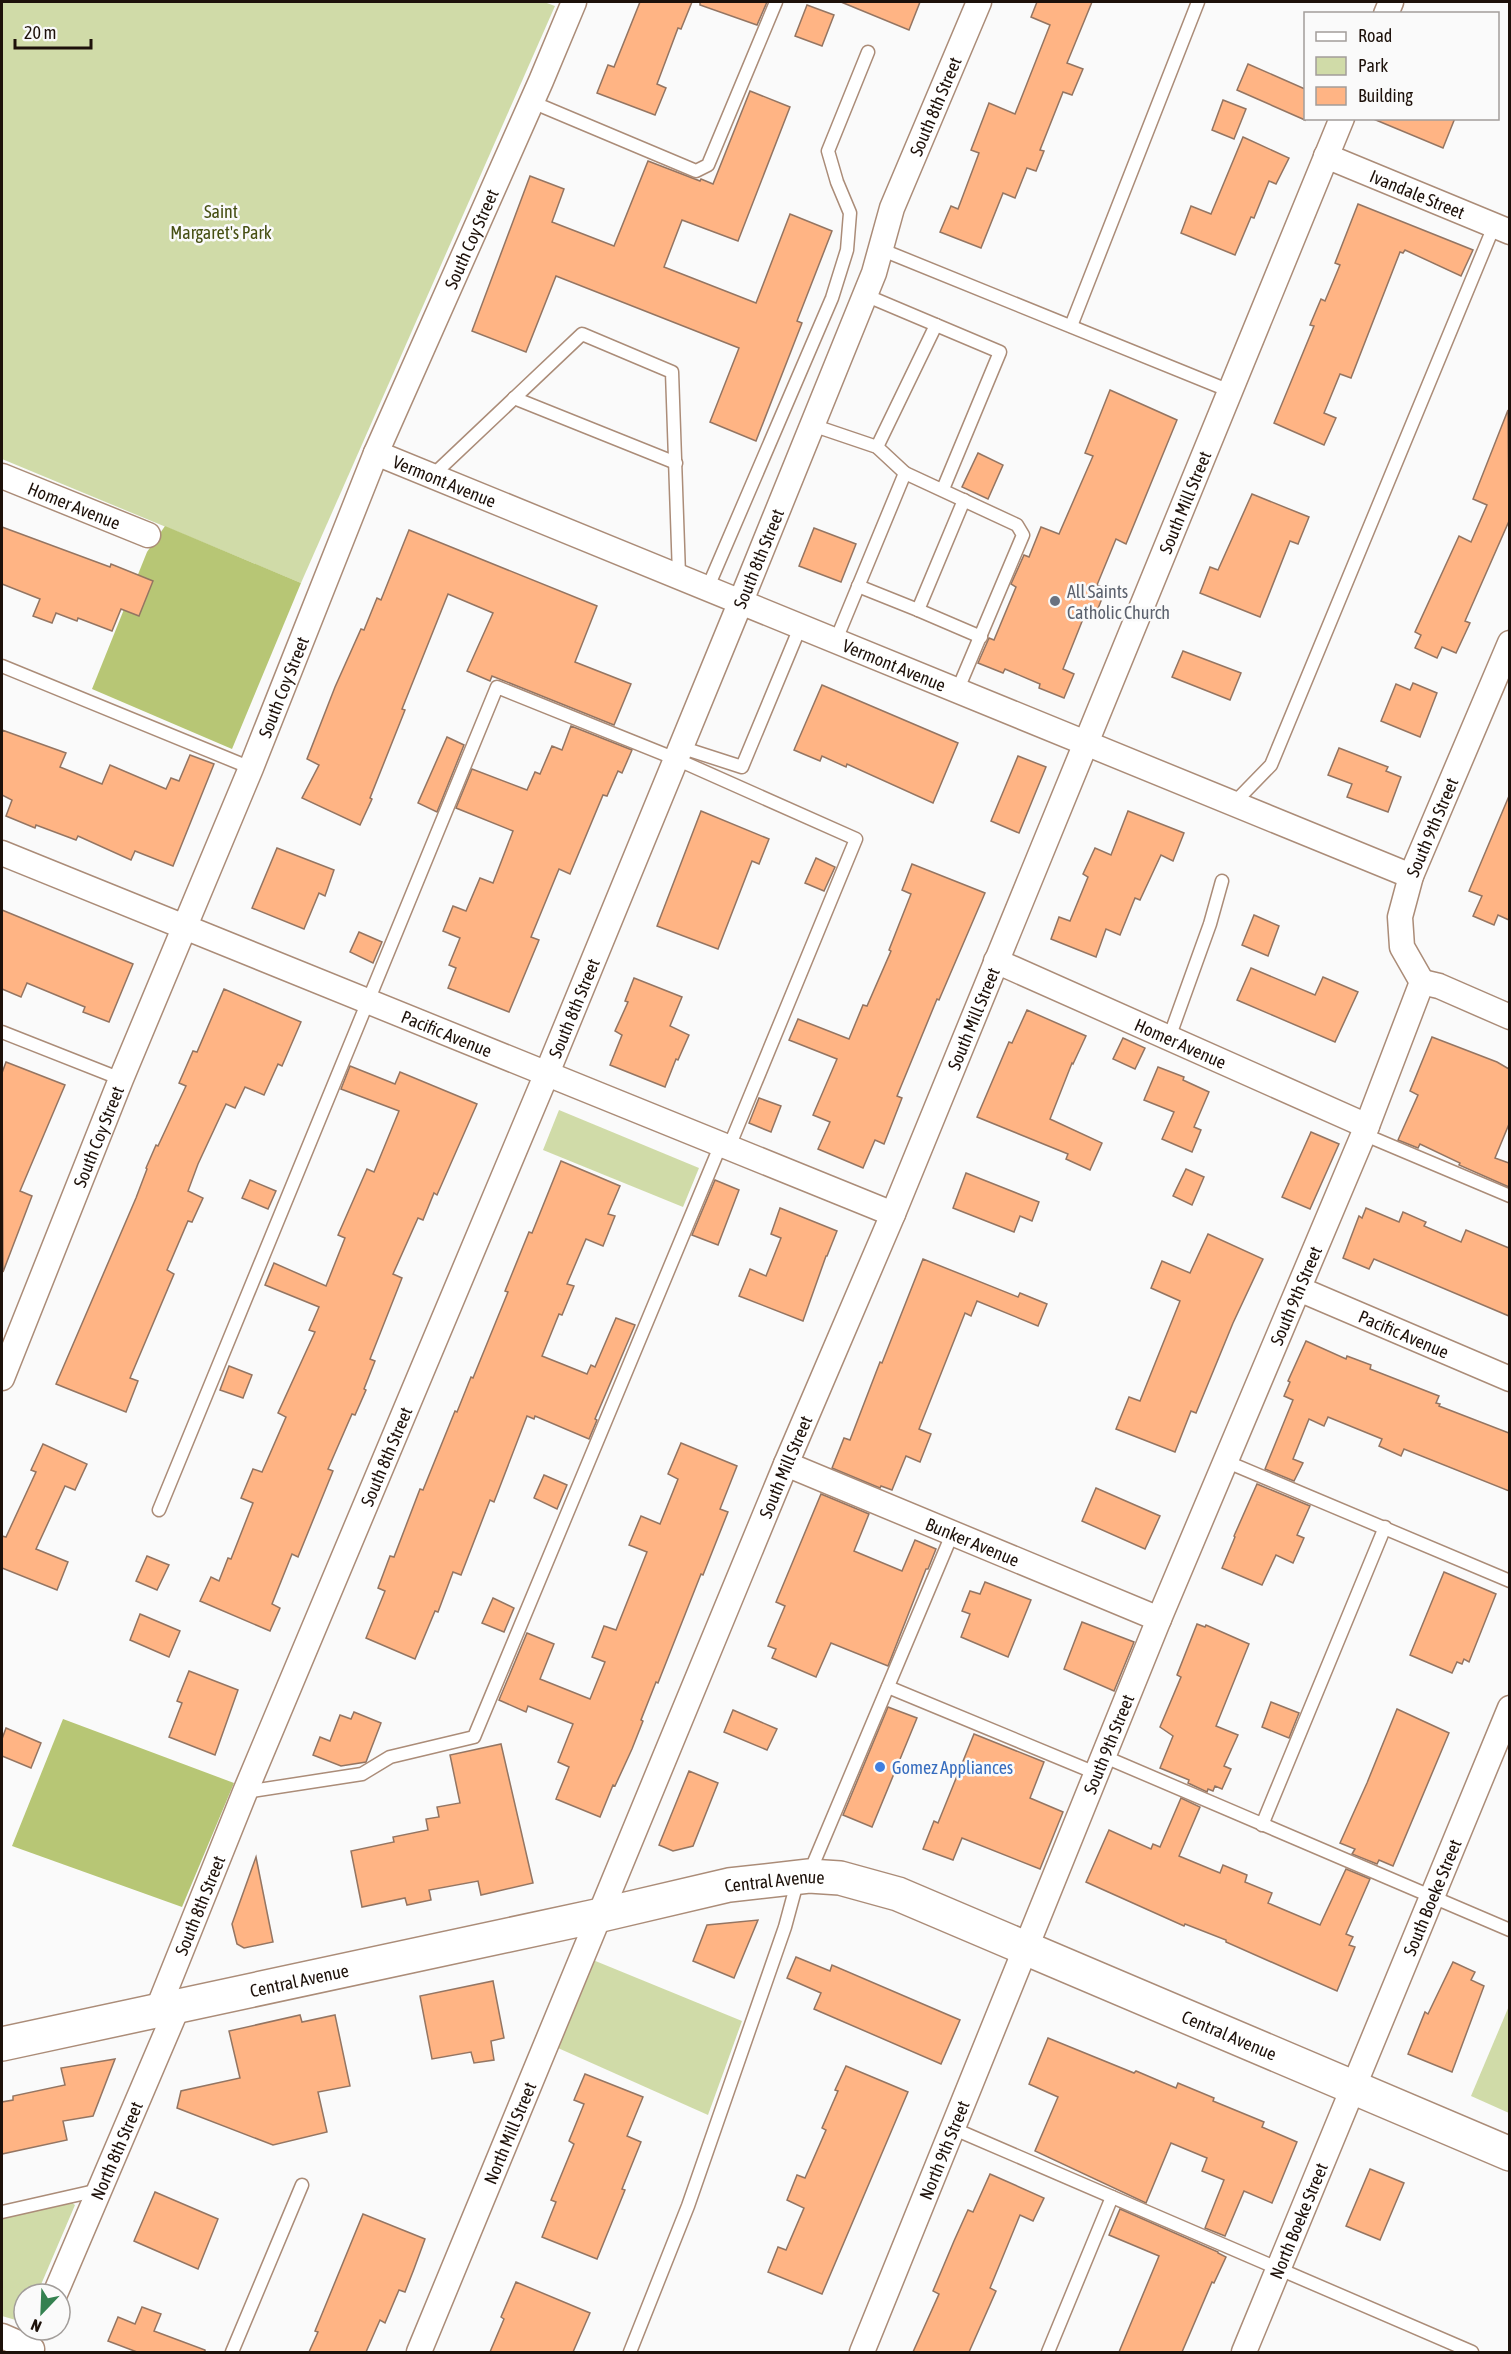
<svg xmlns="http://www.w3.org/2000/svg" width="1511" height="2354" font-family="'Asap Condensed',sans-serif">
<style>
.green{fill:#d0dba8}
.forest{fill:#b7c675}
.building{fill:#ffb484;stroke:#947562;stroke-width:1.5}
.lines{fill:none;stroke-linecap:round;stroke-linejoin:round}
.service-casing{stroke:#ab8c78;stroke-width:15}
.minor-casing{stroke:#ab8c78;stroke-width:27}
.secondary-casing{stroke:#ab8c78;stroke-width:36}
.service{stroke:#fff;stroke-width:12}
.minor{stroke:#fff;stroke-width:24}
.secondary{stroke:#fff;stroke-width:33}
.worship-dot{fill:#6b7280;stroke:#fafafa;stroke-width:2}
.shop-dot{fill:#3f7fe0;stroke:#fafafa;stroke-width:2}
.labels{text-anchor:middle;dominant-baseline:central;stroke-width:5;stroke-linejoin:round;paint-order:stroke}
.street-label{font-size:18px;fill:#1d110a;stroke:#fafafa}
.park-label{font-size:18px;fill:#464f13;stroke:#fafafa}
.worship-label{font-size:18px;fill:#5b616d;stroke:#fafafa;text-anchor:start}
.shop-label{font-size:18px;fill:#366cbe;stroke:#fafafa;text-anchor:start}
</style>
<rect width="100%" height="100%" fill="#fafafa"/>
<g class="green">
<polygon points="2,2 544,2 555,6 301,583 2,459"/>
<polygon points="559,1110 699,1168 683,1207 543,1150"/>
<polygon points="593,1960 742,2021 708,2115 558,2048"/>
<polygon points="1509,2006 1510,2113 1509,2113 1471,2096"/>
<polygon points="71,2202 75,2205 37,2294 24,2294 24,2319 19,2321 2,2316 2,2217"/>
</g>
<g class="forest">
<polygon points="165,526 301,583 232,749 92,689 147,552"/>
<polygon points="63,1719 234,1783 182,1907 12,1846"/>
</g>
<g class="building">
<polygon points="640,2 692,2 681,29 678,28 657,84 666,88 655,115 597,93 608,65 614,67"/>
<polygon points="700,2 767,2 757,25 700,5"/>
<polygon points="841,2 920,2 909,30"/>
<polygon points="1037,2 1092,2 1067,63 1083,69 1072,95 1063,92 1040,150 1044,151 1036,171 1027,168 1015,198 1003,193 981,248 940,232 951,206 958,209 979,153 971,150 989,103 1015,114 1050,25 1031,17"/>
<polygon points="807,5 834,15 822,46 795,36"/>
<polygon points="1248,64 1305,89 1305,120 1237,90"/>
<polygon points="750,91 790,107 738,241 682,220 664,267 756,303 790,214 832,231 797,321 802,323 756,441 710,422 739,348 556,276 526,352 472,331 530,176 564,189 552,222 614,246 648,161 700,181 701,179 713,184"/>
<polygon points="1223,100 1246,109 1234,139 1212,130"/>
<polygon points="1371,118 1455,118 1443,148"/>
<polygon points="1243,137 1289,158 1276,184 1269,181 1254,218 1251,217 1235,255 1181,233 1191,206 1211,214"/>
<polygon points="1358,204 1473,250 1461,276 1405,250 1403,253 1400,252 1351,378 1340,374 1324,413 1336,418 1324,445 1274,423 1314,326 1310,325 1321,299 1325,301 1340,265 1335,263"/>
<polygon points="1110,390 1177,420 1126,544 1116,539 1097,585 1106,589 1094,618 1085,614 1063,669 1074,674 1064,698 1039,688 1040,684 1005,669 1003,673 978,663 989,638 994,640 1016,587 1011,584 1024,555 1029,557 1041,527 1059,534 1093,456 1085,453"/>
<polygon points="1508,410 1509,521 1465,621 1470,623 1456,653 1442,647 1437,658 1415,648 1421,635 1415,632 1459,536 1471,542 1487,505 1473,499"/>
<polygon points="978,453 1003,465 988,499 962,487"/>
<polygon points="1252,494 1309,517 1298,544 1290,541 1260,617 1200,593 1210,567 1218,570"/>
<polygon points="2,527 110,567 111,564 153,581 139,616 121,609 112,631 78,618 77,621 56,613 52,623 33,616 40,599 2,584"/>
<polygon points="814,528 856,544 841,582 799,566"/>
<polygon points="409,530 597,606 575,662 631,684 614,725 492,676 490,681 467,671 493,613 448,594 402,709 405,710 370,798 372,799 360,825 302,798 319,765 307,759 335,687 361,629 364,630 377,598 381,600"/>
<polygon points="1183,651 1241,673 1230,700 1172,677"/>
<polygon points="1413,683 1437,693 1420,737 1381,721 1396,684 1410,690"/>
<polygon points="822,685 958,743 933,803 847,764 846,767 822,756 820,761 794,750"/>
<polygon points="571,726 632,750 622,773 618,771 607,796 603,795 570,874 559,869 531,937 539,940 509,1012 448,988 456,968 449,965 460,938 443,931 453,906 466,911 480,878 493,883 513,831 456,808 472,769 527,790 535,772 540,774 552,746 562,750"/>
<polygon points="2,730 66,753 60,767 102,784 110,765 166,789 171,778 179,781 190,755 214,764 173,866 135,851 131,860 78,836 76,840 36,825 35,828 6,816 12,800 2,795"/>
<polygon points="447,737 464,745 437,812 418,803"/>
<polygon points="1339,748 1388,767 1386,771 1401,777 1388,812 1347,797 1352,784 1328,775"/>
<polygon points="1018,756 1046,767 1019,833 991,821"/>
<polygon points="1509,796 1509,920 1498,915 1494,925 1473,916 1482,896 1469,891"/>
<polygon points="701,811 769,839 759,864 752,861 718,949 657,926"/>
<polygon points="1128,811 1184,833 1173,861 1161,855 1140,900 1135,898 1120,935 1106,929 1096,957 1051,939 1059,917 1070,921 1088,877 1083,874 1095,848 1111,855"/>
<polygon points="277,848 334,870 325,896 319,893 304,929 252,908"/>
<polygon points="816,858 835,867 824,891 805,883"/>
<polygon points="912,864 985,893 939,1000 937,999 897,1096 902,1098 884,1144 875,1140 863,1168 818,1149 830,1122 813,1115 837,1059 789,1040 798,1019 849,1039 863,1005 867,1006 891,951 889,950 911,894 902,890"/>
<polygon points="2,910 133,964 109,1022 83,1012 85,1007 27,983 21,997 2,989"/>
<polygon points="1254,915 1279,926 1268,956 1242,945"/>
<polygon points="359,932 382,942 373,963 350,952"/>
<polygon points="1251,968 1315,995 1323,977 1358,992 1335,1042 1237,1000"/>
<polygon points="634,978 682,997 670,1026 689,1035 678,1060 676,1059 665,1087 610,1065 622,1035 615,1031 628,1002 625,1001"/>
<polygon points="224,989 301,1022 282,1066 278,1064 264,1095 245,1087 235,1108 226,1104 198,1164 188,1191 203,1198 192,1222 188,1221 167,1270 174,1274 130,1378 138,1381 126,1412 56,1384 136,1198 147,1169 146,1168 156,1145 158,1146 186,1086 179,1083 193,1051 197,1052"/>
<polygon points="1027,1010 1086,1036 1073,1064 1072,1063 1050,1119 1102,1143 1090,1170 1066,1159 1068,1154 977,1117 1009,1042 1012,1043"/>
<polygon points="1432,1037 1497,1062 1509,1069 1509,1124 1495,1158 1509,1163 1509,1187 1459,1165 1460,1163 1420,1144 1418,1148 1398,1140 1418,1095 1410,1091"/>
<polygon points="1123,1038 1145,1048 1135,1069 1113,1059"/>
<polygon points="6,1062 65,1085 20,1191 32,1196 3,1272 2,1073"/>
<polygon points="350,1066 395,1084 400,1072 477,1104 437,1195 434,1193 423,1220 418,1218 393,1274 402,1278 370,1359 375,1361 364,1389 366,1390 355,1415 352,1414 328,1469 333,1471 298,1557 292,1554 272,1604 280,1608 270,1631 200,1601 211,1577 219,1581 228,1558 231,1559 253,1503 241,1498 253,1469 262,1472 286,1417 278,1413 315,1332 309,1330 319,1307 265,1285 274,1263 326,1286 345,1238 338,1235 367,1169 374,1172 399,1111 341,1089"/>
<polygon points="1158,1067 1184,1077 1183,1080 1209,1092 1194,1127 1201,1130 1192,1152 1162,1139 1174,1112 1144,1100"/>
<polygon points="759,1098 781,1106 771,1132 749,1123"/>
<polygon points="1311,1132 1339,1144 1310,1209 1282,1197"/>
<polygon points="561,1161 620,1186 608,1214 615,1216 603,1246 586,1239 567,1284 574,1286 562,1315 559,1314 542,1356 587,1374 591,1365 595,1367 616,1318 635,1325 595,1419 597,1420 589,1439 535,1416 534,1419 527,1416 494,1502 490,1500 461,1575 453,1572 438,1612 435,1611 415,1659 366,1638 385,1591 378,1588 390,1556 394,1557 420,1489 423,1490 455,1411 457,1412 471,1377 473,1378 508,1292 505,1291 529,1232 532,1233"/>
<polygon points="1186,1169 1204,1177 1192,1205 1173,1196"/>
<polygon points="966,1173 1039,1202 1032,1221 1020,1216 1014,1232 953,1208"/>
<polygon points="250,1180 276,1191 268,1209 242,1198"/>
<polygon points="715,1180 739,1190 718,1245 692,1235"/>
<polygon points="780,1208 837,1231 827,1256 826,1256 803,1321 739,1296 750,1269 766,1276 781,1238 771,1234"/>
<polygon points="1366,1208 1399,1222 1403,1212 1426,1222 1424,1226 1461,1242 1466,1230 1509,1248 1509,1316 1374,1259 1369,1269 1343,1258 1359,1216 1362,1218"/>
<polygon points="1208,1234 1263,1259 1233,1323 1196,1413 1191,1411 1175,1452 1116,1429 1129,1397 1140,1401 1180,1301 1151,1288 1162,1261 1190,1273"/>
<polygon points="923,1259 1018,1297 1020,1293 1047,1304 1038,1326 977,1301 971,1316 965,1313 919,1429 931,1434 920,1462 906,1456 892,1490 881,1486 880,1488 832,1468 844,1438 850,1440 880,1362 882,1363"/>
<polygon points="1306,1341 1346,1359 1347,1356 1371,1365 1370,1369 1439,1396 1436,1403 1440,1404 1439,1406 1509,1433 1509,1491 1404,1449 1401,1456 1379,1446 1382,1439 1328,1417 1324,1426 1309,1419 1293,1459 1303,1463 1294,1481 1265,1469 1293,1400 1284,1396 1290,1382 1288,1381"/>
<polygon points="229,1366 252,1375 243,1398 220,1390"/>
<polygon points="681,1443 737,1466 720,1509 728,1512 703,1575 701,1574 658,1683 656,1682 641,1720 643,1721 632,1749 615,1786 613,1785 600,1817 556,1799 569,1767 558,1762 573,1724 528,1706 526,1712 499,1700 527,1633 554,1644 540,1679 590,1699 605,1662 592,1657 604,1626 616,1630 647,1552 629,1545 641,1516 660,1524 678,1479 668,1474"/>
<polygon points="43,1444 87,1464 75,1490 65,1486 36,1549 68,1562 57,1590 2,1568 2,1536 6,1537 36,1472 31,1470"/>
<polygon points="544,1475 567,1485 557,1509 534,1498"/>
<polygon points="1257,1484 1310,1506 1297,1535 1304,1538 1293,1563 1276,1555 1262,1585 1222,1568 1235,1537 1234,1536"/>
<polygon points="1096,1488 1160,1516 1145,1549 1082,1521"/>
<polygon points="821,1494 869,1514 854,1551 902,1571 915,1540 936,1549 928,1569 926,1569 888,1666 831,1643 816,1677 772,1658 776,1649 768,1646 785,1606 776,1602"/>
<polygon points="147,1556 169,1565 157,1590 136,1581"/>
<polygon points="1444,1572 1496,1594 1469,1662 1464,1659 1462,1664 1457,1662 1452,1673 1410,1655"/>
<polygon points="985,1582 1031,1600 1008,1657 961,1637 970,1614 962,1611 970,1591 980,1594"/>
<polygon points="493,1598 514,1608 504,1632 482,1623"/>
<polygon points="140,1614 180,1631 169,1657 130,1640"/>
<polygon points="1082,1622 1134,1642 1114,1691 1064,1669"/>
<polygon points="1197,1624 1205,1627 1206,1625 1249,1644 1216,1726 1238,1735 1224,1766 1231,1769 1222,1789 1215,1786 1213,1791 1208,1789 1207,1792 1188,1783 1189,1780 1160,1768 1173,1736 1160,1727 1181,1677 1177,1675"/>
<polygon points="189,1671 238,1690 215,1755 169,1737 182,1703 177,1701"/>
<polygon points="1271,1702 1299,1713 1289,1738 1262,1727"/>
<polygon points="888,1707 917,1718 872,1827 843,1815"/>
<polygon points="1397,1709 1449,1733 1393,1866 1379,1860 1377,1864 1352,1854 1355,1849 1340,1843 1367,1783"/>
<polygon points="733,1710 777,1729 767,1750 724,1732"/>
<polygon points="354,1712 381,1723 366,1762 341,1766 313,1755 320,1737 330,1741 340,1715 351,1719"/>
<polygon points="6,1728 41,1743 31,1768 2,1756 2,1739"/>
<polygon points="974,1734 1044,1762 1030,1798 1063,1812 1040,1869 962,1838 953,1860 923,1849 934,1821 938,1823"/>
<polygon points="501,1744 533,1883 481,1895 478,1881 429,1890 431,1900 407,1905 405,1898 362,1907 351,1851 394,1842 393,1837 428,1830 426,1819 439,1817 437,1807 460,1803 450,1755"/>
<polygon points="689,1771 718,1783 693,1846 673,1851 659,1845"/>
<polygon points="1181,1798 1200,1807 1179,1856 1220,1873 1223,1865 1247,1875 1245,1882 1272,1893 1268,1903 1320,1925 1346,1869 1370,1879 1346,1934 1353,1937 1349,1945 1355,1947 1337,1991 1226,1942 1226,1940 1185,1924 1184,1926 1086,1882 1109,1830 1151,1849 1153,1844 1160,1847"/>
<polygon points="256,1857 273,1942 244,1948 237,1944 232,1924"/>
<polygon points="758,1920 734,1978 693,1961 707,1925"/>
<polygon points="796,1957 830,1971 832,1965 960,2020 941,2064 814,2009 821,1993 787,1978"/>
<polygon points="1453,1962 1475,1972 1471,1980 1484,1986 1452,2072 1408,2054 1425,2012 1428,2014"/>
<polygon points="493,1981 504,2038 491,2041 494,2060 474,2063 471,2052 432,2059 420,1996"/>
<polygon points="300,2015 302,2022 335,2015 350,2086 318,2092 327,2132 273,2145 177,2108 181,2091 240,2078 229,2031"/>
<polygon points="1048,2038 1134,2073 1136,2071 1176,2088 1178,2083 1214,2098 1213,2101 1264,2122 1262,2127 1297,2142 1272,2203 1244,2191 1225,2236 1205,2228 1224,2180 1202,2171 1207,2158 1171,2143 1146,2203 1035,2151 1058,2097 1029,2084"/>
<polygon points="115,2059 93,2116 63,2121 67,2140 2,2154 2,2102 13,2100 13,2096 65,2085 61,2068"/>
<polygon points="846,2066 908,2092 822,2294 768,2272 778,2247 786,2250 804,2208 787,2200 797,2175 805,2178 826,2130 822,2128 838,2091 835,2090"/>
<polygon points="585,2074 643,2097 627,2136 641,2142 622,2189 625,2190 597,2259 542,2237 556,2202 551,2200 574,2144 569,2141 584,2104 574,2100"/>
<polygon points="1370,2169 1404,2183 1380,2240 1346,2226"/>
<polygon points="990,2174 1044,2198 1033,2221 1020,2215 990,2288 996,2291 969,2352 913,2352 939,2294 933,2291 954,2241 968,2210 973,2212"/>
<polygon points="155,2192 218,2219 198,2269 134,2241"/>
<polygon points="1120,2209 1218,2252 1218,2253 1226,2257 1214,2283 1212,2282 1182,2352 1119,2352 1159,2256 1109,2235"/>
<polygon points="363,2214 425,2239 414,2269 405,2292 399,2290 385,2323 380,2320 366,2352 309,2352 318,2332 315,2331"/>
<polygon points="516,2282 590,2313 573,2352 490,2352 504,2319 501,2317"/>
<polygon points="142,2307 161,2314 154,2331 205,2350 205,2352 137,2352 108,2341 118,2317 135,2324"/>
</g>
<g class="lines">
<g class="service-casing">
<g id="service">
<polyline points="532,102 696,171 708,165 776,2"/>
<polyline points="880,249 1230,391"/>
<polyline points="865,295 1000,352 943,489"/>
<polyline points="1071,326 1198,2"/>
<polyline points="514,398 676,463"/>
<polyline points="812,425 877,447 905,473 836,640"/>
<polyline points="877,447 936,325"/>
<polyline points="905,473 1017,525 1023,535 958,689"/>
<polyline points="432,476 582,334 672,372 679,575"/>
<polyline points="964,500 918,610 981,637"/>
<polyline points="858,586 918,610"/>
<polyline points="708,587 832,298 847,250 850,213 837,182 828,151 868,52"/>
<polyline points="2,666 251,768"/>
<polyline points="680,747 742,767 801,625"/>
<polyline points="1234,803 1271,765 1494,226"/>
<polyline points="2,1032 121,1079"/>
<polyline points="1169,1038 1210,924 1222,881"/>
<polyline points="1363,1134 1510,1196"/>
<polyline points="1225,1461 1510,1581"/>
<polyline points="159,1510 497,687 676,759 856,839 729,1147"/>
<polyline points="888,1687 1098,1774"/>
<polyline points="1105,1757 1510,1930"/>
<polyline points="245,1792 362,1774 390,1757 474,1737 721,1144"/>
<polyline points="1262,1825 1385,1527"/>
<polyline points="809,1874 953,1532"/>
<polyline points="952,2128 1472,2352"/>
<polyline points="2,2212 99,2190"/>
<polyline points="232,2352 302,2185"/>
<polyline points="630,2352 688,2206 785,1927 798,1879"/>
<polyline points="1048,2352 1112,2197"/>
</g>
</g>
<g class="minor-casing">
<g id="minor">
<polyline points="1386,14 1391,2"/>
<path id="s1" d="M1326 156 1510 232"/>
<path id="s2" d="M376 453 1411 876"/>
<path id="s3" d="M2 476 148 535"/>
<path id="s4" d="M2 853 893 1214"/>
<path id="s5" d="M996 961 1367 1126"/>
<polyline points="1422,982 1439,986 1510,1017"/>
<path id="s6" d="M1299 1289 1510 1379"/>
<path id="s7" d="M2 1378 121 1079 251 768 376 453 541 81 574 2"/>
<path id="s8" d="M786 1464 1159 1619"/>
<path id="s9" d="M157 2011 245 1792 547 1073 741 601 874 273 892 208 979 2"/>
<path id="s10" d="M55 2294 178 2006"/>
<polyline points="2,2336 32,2349"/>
<path id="s11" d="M419 2352 786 1464 893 1214 1342 118"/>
<path id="s12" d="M862 2352 1159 1619 1367 1126 1422 982 1402 947 1400 917 1411 876 1510 643"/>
<path id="s13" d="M1244 2352 1510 1708"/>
</g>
</g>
<g class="secondary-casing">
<g id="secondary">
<path id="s14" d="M2 2044 601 1915 729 1885 809 1876 840 1878 898 1894 1510 2154"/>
</g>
</g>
<use href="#service" class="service"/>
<use href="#minor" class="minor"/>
<use href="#secondary" class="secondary"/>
</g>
<circle class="worship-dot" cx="1055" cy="601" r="6"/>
<circle class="shop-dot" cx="880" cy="1767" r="6"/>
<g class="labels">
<g class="street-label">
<text stroke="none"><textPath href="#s9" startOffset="2058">South 8th Street</textPath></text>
<text stroke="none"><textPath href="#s1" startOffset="99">Ivandale Street</textPath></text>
<text stroke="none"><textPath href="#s7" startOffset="1232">South Coy Street</textPath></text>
<text stroke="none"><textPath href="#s2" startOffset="74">Vermont Avenue</textPath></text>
<text stroke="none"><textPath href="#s11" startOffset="2002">South Mill Street</textPath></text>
<text stroke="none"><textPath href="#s3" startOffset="78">Homer Avenue</textPath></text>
<text stroke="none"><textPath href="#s9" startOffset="1572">South 8th Street</textPath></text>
<text stroke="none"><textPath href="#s2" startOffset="560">Vermont Avenue</textPath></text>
<text stroke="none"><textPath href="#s7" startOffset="746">South Coy Street</textPath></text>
<text stroke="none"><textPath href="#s12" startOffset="1646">South 9th Street</textPath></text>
<text stroke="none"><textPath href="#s9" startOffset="1086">South 8th Street</textPath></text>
<text stroke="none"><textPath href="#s11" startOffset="1444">South Mill Street</textPath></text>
<text stroke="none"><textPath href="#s4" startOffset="480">Pacific Avenue</textPath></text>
<text stroke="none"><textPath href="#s5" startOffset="202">Homer Avenue</textPath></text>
<text stroke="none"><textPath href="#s7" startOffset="260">South Coy Street</textPath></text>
<text stroke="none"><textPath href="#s12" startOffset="1142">South 9th Street</textPath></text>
<text stroke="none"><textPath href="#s6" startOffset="114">Pacific Avenue</textPath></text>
<text stroke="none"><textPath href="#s9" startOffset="600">South 8th Street</textPath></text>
<text stroke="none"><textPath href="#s11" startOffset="958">South Mill Street</textPath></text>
<text stroke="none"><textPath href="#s8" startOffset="202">Bunker Avenue</textPath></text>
<text stroke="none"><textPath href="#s12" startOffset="656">South 9th Street</textPath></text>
<text stroke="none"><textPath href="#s14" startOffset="790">Central Avenue</textPath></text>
<text stroke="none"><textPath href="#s13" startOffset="492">South Boeke Street</textPath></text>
<text stroke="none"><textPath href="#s9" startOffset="114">South 8th Street</textPath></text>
<text stroke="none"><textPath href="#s14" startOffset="304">Central Avenue</textPath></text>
<text stroke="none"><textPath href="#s14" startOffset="1276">Central Avenue</textPath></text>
<text stroke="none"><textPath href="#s11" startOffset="237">North Mill Street</textPath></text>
<text stroke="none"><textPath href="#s10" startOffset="156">North 8th Street</textPath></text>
<text stroke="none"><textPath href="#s12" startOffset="218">North 9th Street</textPath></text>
<text stroke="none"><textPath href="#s13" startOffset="142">North Boeke Street</textPath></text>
</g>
<g class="park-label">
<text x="221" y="211">Saint<tspan x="221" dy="21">Margaret's Park</tspan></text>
</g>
<g class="worship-label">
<text x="1067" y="591">All Saints<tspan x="1067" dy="21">Catholic Church</tspan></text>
</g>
<g class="shop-label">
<text x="892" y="1767">Gomez Appliances</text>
</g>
</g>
<rect width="1511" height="2354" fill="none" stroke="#1d110a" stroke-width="6"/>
<rect x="1304" y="12" width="195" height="108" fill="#fafafa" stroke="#a29d9a" stroke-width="1.5"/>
<rect x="1316" y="32" width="30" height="9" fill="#ffffff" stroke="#a29d9a" stroke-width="1.5"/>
<text x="1358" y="42" font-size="18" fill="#1d110a">Road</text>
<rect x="1316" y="57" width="30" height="18" fill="#d0dba8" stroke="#a29d9a" stroke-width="1.5"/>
<text x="1358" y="72" font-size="18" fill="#1d110a">Park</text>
<rect x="1316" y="87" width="30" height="18" fill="#ffb484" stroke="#a29d9a" stroke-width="1.5"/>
<text x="1358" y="102" font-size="18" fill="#1d110a">Building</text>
<g transform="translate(42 2312) rotate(203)"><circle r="28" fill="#fafafa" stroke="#a29d9a" stroke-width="1.5"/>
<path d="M0-4.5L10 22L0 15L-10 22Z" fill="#348150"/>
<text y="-9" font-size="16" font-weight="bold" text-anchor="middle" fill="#1d110a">N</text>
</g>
<path d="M15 39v9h76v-9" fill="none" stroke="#1d110a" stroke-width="3"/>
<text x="24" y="39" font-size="18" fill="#1d110a" stroke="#fafafa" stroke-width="4.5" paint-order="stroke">20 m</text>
</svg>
